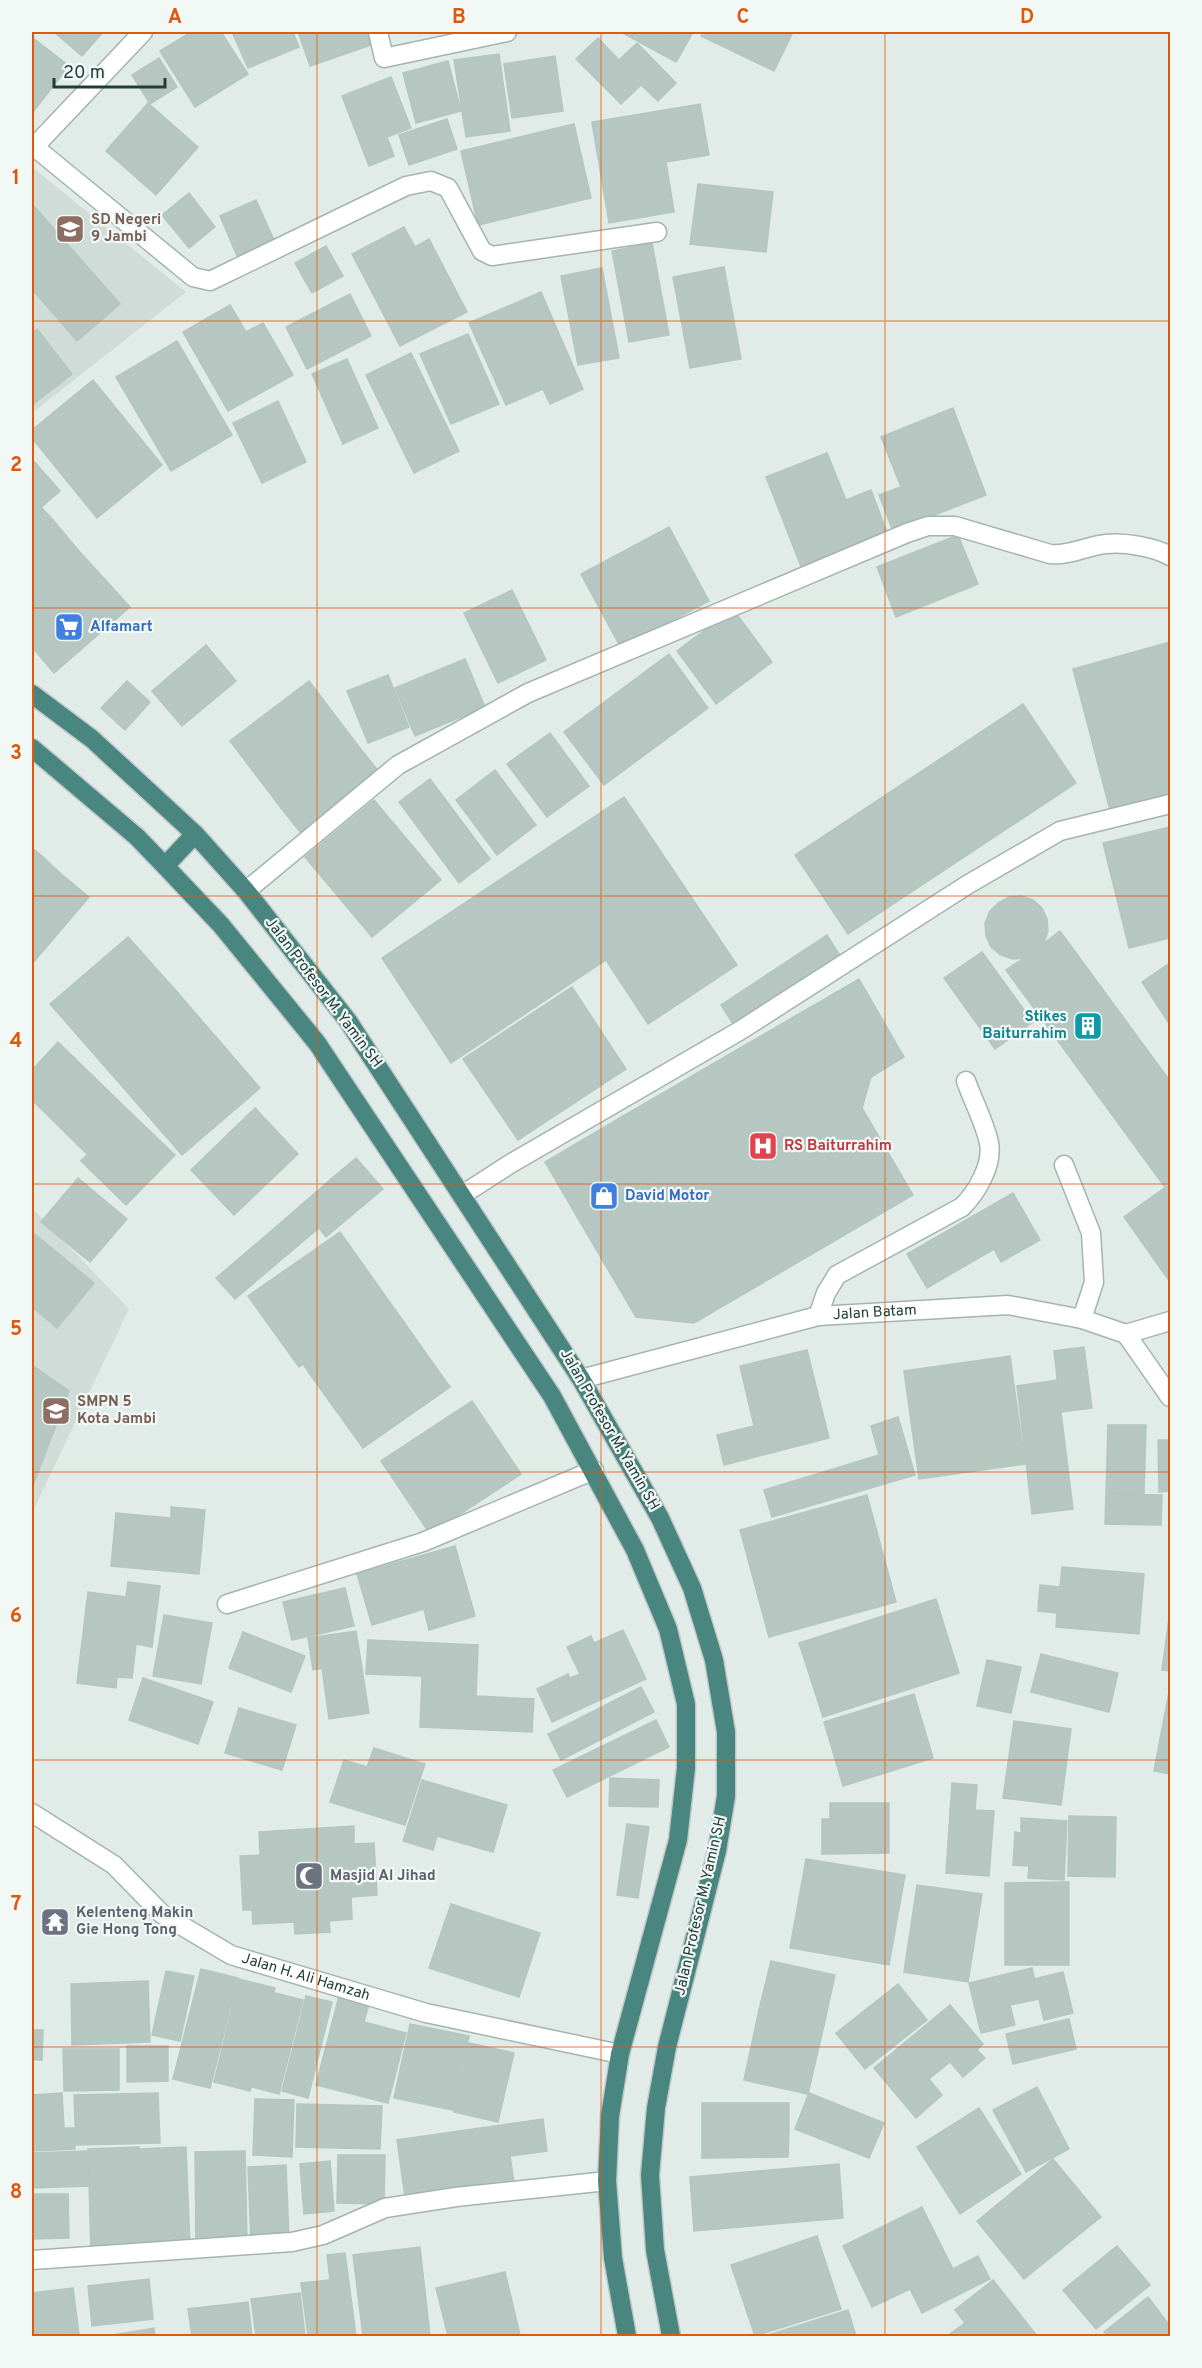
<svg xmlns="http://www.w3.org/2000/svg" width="1202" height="2368" font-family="Overpass,sans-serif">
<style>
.built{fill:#cfdcd7}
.building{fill:#b6c7c2;stroke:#b3c6c0;stroke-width:1.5}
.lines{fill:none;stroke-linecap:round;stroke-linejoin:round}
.service-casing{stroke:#a4b4b0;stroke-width:21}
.minor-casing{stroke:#a4b4b0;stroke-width:21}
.tertiary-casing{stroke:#a4b4b0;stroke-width:21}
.trunk-casing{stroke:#c1c9c8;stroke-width:21}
.service{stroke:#fff;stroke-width:18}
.minor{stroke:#fff;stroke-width:18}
.tertiary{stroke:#fff;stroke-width:18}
.trunk{stroke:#48867f;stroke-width:18}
.grid{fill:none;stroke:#de580e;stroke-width:1.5;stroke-opacity:0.55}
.labels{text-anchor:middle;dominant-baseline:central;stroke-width:4.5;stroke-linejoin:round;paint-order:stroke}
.education-label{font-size:15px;font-weight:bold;fill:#785e54;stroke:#f1f8f6;text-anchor:start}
.shop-label{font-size:15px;font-weight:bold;fill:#366cbe;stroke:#f1f8f6;text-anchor:start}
.street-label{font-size:15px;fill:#213d39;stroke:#f1f8f6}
.culture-label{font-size:15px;font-weight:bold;fill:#0d838f;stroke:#f1f8f6;text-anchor:end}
.health-label{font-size:15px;font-weight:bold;fill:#be3a42;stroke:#f1f8f6;text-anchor:start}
.worship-label{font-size:15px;font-weight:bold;fill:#5b616d;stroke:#f1f8f6;text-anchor:start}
.neatline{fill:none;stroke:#de580e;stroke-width:2}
.grid-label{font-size:20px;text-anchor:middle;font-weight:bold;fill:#de580e}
</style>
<rect width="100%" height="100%" fill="#e1ece8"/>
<g class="built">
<polygon points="32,167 186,292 32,413"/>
<polygon points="32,1208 129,1309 32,1513"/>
</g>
<g class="building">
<polygon points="54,32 103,32 82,56"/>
<polygon points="191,32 221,32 248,74 195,107 160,51"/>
<polygon points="232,32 293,32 299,47 248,68"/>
<polygon points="298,32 366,32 371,45 310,66"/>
<polygon points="621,32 666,32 687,43 676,62"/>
<polygon points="666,32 693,32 687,43"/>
<polygon points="704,32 793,32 774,71 701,36"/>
<polygon points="33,38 69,66 33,112 32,40"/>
<polygon points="598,38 619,60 637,43 676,83 658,101 641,85 621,104 576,59"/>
<polygon points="499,54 510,131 466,137 454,60"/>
<polygon points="555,56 563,111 512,118 504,64"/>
<polygon points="159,58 177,87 150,104 132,75"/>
<polygon points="448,61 461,111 416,123 403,73"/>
<polygon points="391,77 411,128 387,137 394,156 369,166 342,96"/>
<polygon points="148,103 198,147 156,195 106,151"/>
<polygon points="700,104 709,155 666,162 674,212 609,223 592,122"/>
<polygon points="447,119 457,149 409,165 399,135"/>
<polygon points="574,124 591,198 478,225 461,151"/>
<polygon points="698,184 773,192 766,252 690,244"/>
<polygon points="189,193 215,227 189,248 162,215"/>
<polygon points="256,200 274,240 237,256 220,216"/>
<polygon points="32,204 120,304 77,341 32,289"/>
<polygon points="404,227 415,247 429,239 467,312 400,346 352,254"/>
<polygon points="652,243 669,335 629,342 612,251"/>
<polygon points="326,246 343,276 312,293 295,263"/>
<polygon points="724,267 741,359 690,368 673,277"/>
<polygon points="602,268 619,358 578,365 561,276"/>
<polygon points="541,292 583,389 550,404 543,389 506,405 469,323"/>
<polygon points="350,294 371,336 307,369 286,327"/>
<polygon points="230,305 246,332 263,323 293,375 228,411 183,332"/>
<polygon points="37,329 72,374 32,405 32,333"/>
<polygon points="468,334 499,404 451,424 420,354"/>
<polygon points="177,341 232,435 171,471 116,377"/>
<polygon points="411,353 459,451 414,473 366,375"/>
<polygon points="347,359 378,428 343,444 312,374"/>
<polygon points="93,380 162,465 97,518 32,438 32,430"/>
<polygon points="278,401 306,462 262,483 233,423"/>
<polygon points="953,408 986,495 893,531 879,495 901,487 881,437"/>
<polygon points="827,453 846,500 871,490 888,535 802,569 766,477"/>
<polygon points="32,459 60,491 32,515"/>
<polygon points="41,507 53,520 32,539 32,515"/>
<polygon points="53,520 63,532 32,560 32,539"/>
<polygon points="669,527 709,601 621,648 581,574"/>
<polygon points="63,532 78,550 32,591 32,560"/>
<polygon points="958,535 978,584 896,617 877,567"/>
<polygon points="78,550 130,607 54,673 32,647 32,591"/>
<polygon points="512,590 546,660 498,683 464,613"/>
<polygon points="733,609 772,662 716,704 677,651"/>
<polygon points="1170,642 1170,794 1110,810 1073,669"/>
<polygon points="206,645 236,681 182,726 152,691"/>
<polygon points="669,654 708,708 604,785 564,732"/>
<polygon points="465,659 485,707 415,736 395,688"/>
<polygon points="388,675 409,727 368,743 347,691"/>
<polygon points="127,681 150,702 125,730 101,708"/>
<polygon points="309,681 360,748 281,808 230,741"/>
<polygon points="1023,704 1076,783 848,934 795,855"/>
<polygon points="550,733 589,786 547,817 507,764"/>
<polygon points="360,748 383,777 304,837 281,808"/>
<polygon points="495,770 536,825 497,855 456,800"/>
<polygon points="430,779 490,859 459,883 399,802"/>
<polygon points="624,797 737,965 648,1024 606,960 451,1063 382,958"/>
<polygon points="374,800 441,880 372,937 305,857"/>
<polygon points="1170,827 1170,938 1129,948 1103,843"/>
<polygon points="32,848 42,856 32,868"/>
<polygon points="42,856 60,873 32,906 32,868"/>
<polygon points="60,873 89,897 32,964 32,906"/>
<polygon points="1021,896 1033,900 1042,908 1047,919 1048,931 1044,943 1060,931 1170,1081 1170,1181 1164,1186 1006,970 1024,958 1013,959 1001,955 991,947 986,936 985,923 990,911 998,903 1009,897"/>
<polygon points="827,935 841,957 735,1027 721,1005"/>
<polygon points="128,937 178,993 100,1061 50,1004"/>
<polygon points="982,952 1033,1022 995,1049 944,978"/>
<polygon points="1170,963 1170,1025 1142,982"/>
<polygon points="859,979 904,1057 871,1077 862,1108 913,1195 694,1323 636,1317 580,1222 658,1177 623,1116"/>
<polygon points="572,987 626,1069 518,1140 463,1059"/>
<polygon points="178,993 260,1088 182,1155 100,1061"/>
<polygon points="58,1042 130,1112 88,1155 32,1100 32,1070"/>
<polygon points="255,1108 298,1154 234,1215 191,1170"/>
<polygon points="130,1112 175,1155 126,1205 81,1161"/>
<polygon points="623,1116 658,1177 580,1222 545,1162"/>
<polygon points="356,1158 383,1189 358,1210 331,1179"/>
<polygon points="78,1178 127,1219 90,1262 41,1222"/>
<polygon points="331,1179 358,1210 326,1237 319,1228 288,1254 270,1232"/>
<polygon points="1170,1184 1170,1282 1124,1217"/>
<polygon points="1013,1193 1040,1240 1001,1262 994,1249 927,1288 907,1254"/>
<polygon points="32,1232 94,1283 57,1328 32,1307"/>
<polygon points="270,1232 288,1254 235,1299 216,1278"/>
<polygon points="340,1232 396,1311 309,1373 303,1364 299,1367 248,1296"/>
<polygon points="396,1311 450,1387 363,1448 309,1373"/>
<polygon points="1084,1347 1092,1408 1061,1412 1054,1351"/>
<polygon points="807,1350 829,1438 724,1465 717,1435 754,1426 740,1366"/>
<polygon points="1010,1356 1025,1464 919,1479 904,1371"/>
<polygon points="32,1365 69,1391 32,1488"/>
<polygon points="1057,1380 1073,1509 1032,1514 1017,1386"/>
<polygon points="472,1401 521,1474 430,1534 381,1461"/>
<polygon points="898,1417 915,1475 772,1517 764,1490 879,1455 871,1426"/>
<polygon points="1108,1425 1146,1425 1144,1494 1106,1494"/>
<polygon points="1158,1440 1170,1440 1170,1491 1159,1492"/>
<polygon points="1106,1494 1162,1495 1161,1525 1105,1524"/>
<polygon points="867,1495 896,1602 769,1637 740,1530"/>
<polygon points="171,1507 205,1510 199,1574 111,1566 116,1513 171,1518"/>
<polygon points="455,1546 475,1616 429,1630 424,1609 372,1625 357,1574"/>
<polygon points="1062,1567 1144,1574 1139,1634 1056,1627 1057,1613 1038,1611 1040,1585 1060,1587"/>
<polygon points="128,1582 160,1586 152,1647 136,1644 132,1678 117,1677 116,1688 77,1683 88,1592 126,1597"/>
<polygon points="345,1588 354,1626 292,1640 283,1602"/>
<polygon points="936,1599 959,1673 823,1717 799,1643"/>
<polygon points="1170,1611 1170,1671 1162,1670"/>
<polygon points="164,1615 212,1623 201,1684 153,1676"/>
<polygon points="623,1630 646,1679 552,1722 537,1689 568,1674 570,1678 580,1674 567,1647 591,1636 594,1643"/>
<polygon points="356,1631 361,1662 313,1670 308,1638"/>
<polygon points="243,1632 305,1656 291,1692 229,1668"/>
<polygon points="368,1640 478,1645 476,1696 534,1699 532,1732 420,1727 422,1676 366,1674"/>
<polygon points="1041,1654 1118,1673 1109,1712 1031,1692"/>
<polygon points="987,1660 1021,1667 1011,1713 977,1706"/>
<polygon points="361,1662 369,1713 329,1719 322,1668"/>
<polygon points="143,1678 213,1702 198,1744 129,1720"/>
<polygon points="641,1687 654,1712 561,1760 548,1734"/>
<polygon points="1169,1692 1170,1692 1170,1774 1154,1771"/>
<polygon points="914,1694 933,1758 843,1786 824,1722"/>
<polygon points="239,1708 296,1725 282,1770 225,1753"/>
<polygon points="656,1720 669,1747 567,1797 553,1770"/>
<polygon points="1014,1721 1071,1729 1061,1805 1003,1798"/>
<polygon points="374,1748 425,1764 405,1825 330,1802 344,1760 367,1767"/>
<polygon points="610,1778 659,1780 658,1807 609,1806"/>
<polygon points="422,1780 507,1805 493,1852 437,1836 433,1850 403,1841"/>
<polygon points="952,1783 977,1785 975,1810 994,1811 989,1876 946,1873"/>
<polygon points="830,1803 889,1803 889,1853 822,1854 822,1819 830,1819"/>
<polygon points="1069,1816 1116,1817 1115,1877 1068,1876"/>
<polygon points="1021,1818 1067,1821 1064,1880 1028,1878 1029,1866 1013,1865 1015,1832 1021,1833"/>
<polygon points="627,1824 649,1827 638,1898 617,1895"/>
<polygon points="354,1826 354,1844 374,1843 377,1895 351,1897 352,1919 329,1921 330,1932 295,1934 294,1922 253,1924 252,1910 243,1910 240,1856 260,1855 259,1832"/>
<polygon points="806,1859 905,1875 889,1965 790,1948"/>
<polygon points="1069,1882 1069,1965 1005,1965 1005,1883"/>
<polygon points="917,1885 982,1894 968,1982 904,1972"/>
<polygon points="451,1904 540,1933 519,1997 429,1968"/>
<polygon points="771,1961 835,1975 824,2025 759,2010"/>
<polygon points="1032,1968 1039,1999 1010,2005 1015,2025 981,2033 969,1983"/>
<polygon points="201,1969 238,1978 210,2088 173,2079"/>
<polygon points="166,1971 194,1976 180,2041 152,2035"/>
<polygon points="1063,1972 1073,2013 1044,2020 1034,1979"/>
<polygon points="239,1979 275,1988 250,2091 214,2082"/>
<polygon points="148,1981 150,2042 72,2045 71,1984"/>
<polygon points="898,1984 927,2020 865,2069 836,2033"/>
<polygon points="275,1993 303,2000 279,2094 252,2087"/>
<polygon points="306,1996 332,2002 308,2098 282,2091"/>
<polygon points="339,1996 369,2004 364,2022 406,2033 388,2103 316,2085"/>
<polygon points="950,2005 983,2044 977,2050 985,2058 963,2077 950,2062 929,2079 942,2095 916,2118 874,2068"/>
<polygon points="759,2010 824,2025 808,2094 744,2080"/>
<polygon points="1069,2019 1076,2049 1013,2064 1006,2034"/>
<polygon points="410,2024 469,2036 453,2110 394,2098"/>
<polygon points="32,2030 43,2030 42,2060 32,2060"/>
<polygon points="469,2043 514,2053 498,2122 454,2112"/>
<polygon points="127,2046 168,2046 168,2081 127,2082"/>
<polygon points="63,2049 119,2049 119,2090 64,2091"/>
<polygon points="1037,2087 1069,2149 1026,2172 993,2110"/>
<polygon points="62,2093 64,2128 74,2128 75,2149 32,2151 32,2095"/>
<polygon points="158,2093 160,2143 76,2145 74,2095"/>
<polygon points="809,2093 884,2123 869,2158 795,2129"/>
<polygon points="255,2099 294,2100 292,2157 253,2155"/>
<rect x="702" y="2103" width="87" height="27"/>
<polygon points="297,2104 382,2106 380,2149 296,2147"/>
<polygon points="979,2108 1021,2174 960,2214 917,2147"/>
<polygon points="543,2119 547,2151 510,2156 514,2182 405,2197 397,2140"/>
<polygon points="702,2130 789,2130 788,2157 702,2158"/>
<polygon points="139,2147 142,2250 91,2251 88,2149"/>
<polygon points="186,2147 190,2248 143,2250 139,2149"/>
<polygon points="87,2151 89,2186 32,2188 32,2153"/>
<polygon points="245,2151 247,2243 196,2244 195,2152"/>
<polygon points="338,2155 385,2155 384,2204 337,2203"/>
<polygon points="1053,2159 1101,2217 1024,2279 977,2221"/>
<polygon points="330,2161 334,2211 304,2214 300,2164"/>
<polygon points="839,2164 843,2218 694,2231 690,2177"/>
<polygon points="286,2165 289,2239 251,2241 248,2167"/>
<polygon points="32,2194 68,2194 69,2238 32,2239"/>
<polygon points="922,2207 953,2269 978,2256 990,2279 922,2313 910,2289 872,2307 843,2246"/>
<polygon points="817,2236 841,2309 755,2336 731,2265"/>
<polygon points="1117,2246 1150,2285 1096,2329 1063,2290"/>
<polygon points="420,2247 430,2336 363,2336 353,2255"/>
<polygon points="345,2253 356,2336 308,2336 301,2283 330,2280 327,2255"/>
<polygon points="505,2272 520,2335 448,2336 436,2288"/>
<polygon points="149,2279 153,2319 92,2326 88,2286"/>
<polygon points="993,2280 1037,2336 947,2336 965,2323 955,2310"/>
<polygon points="73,2288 79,2334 32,2336 32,2293"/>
<polygon points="300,2293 305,2336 256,2336 251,2299"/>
<polygon points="1148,2297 1170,2326 1170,2336 1108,2336 1104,2332"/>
<polygon points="248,2302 252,2336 192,2336 188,2309"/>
<polygon points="848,2310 856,2336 765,2336"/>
<polygon points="154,2328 155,2336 107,2336"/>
</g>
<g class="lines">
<g class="service-casing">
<g id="service">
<polyline points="1064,1165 1091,1233 1094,1282 1082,1319"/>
<path d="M818 1316 826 1293 837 1275 962 1207C977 1192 993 1165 989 1143 985 1123 973 1101 966 1081"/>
</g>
</g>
<g class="minor-casing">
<g id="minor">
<polyline points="378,32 384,58 507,32"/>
<polyline points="32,145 193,277 210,281 406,186 431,181 448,188 482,251 492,256 657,232"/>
<polyline points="34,147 143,32"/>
<path d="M246 891 398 765 528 693 907 533 928 526H955L1050 554C1070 556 1086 546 1106 544 1125 542 1154 547 1170 556"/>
<polyline points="462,1195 510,1164 741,1030 967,885 1060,831 1170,804"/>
<polyline points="1126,1334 1170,1397"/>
<path id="s1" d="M581 1379 818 1316 1008 1305 1082 1319 1126 1334 1170 1321"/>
<polyline points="227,1604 423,1542 594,1470"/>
<polyline points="32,2260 292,2242 323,2235 385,2208 456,2197 607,2181"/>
</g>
</g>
<g class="tertiary-casing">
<g id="tertiary">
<path id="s2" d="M32 1813 114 1865 162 1914 231 1955 426 2013 620 2054"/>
</g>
</g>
<g class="trunk-casing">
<g id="trunk">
<polyline points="32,694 92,739 195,834 246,891 348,1021 581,1379 660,1518 692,1588 714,1660 726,1732 726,1796 717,1851 667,2047 656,2108 650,2175 655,2250 671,2336"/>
<polyline points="32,748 137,837 165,866 221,925 317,1043 552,1396 635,1550 668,1629 686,1704 686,1768 678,1840 620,2054 610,2116 607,2181 613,2258 627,2336"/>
<polyline points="165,866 195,834"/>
</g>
</g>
<use href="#service" class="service"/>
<use href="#minor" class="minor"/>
<use href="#tertiary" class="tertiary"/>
<use href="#trunk" class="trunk"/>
</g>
<path class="grid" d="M317 32V2336M601 32V2336M885 32V2336M32 321H1170M32 608H1170M32 896H1170M32 1184H1170M32 1472H1170M32 1760H1170M32 2047H1170"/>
<defs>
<g id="school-square" transform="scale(1.5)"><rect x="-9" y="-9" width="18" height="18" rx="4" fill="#8d6e63" stroke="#f1f8f6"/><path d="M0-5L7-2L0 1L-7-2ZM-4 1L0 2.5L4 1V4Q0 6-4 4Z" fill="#fff"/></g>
<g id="supermarket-square" transform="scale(1.5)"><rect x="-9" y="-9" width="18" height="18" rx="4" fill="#3f7fe0" stroke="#f1f8f6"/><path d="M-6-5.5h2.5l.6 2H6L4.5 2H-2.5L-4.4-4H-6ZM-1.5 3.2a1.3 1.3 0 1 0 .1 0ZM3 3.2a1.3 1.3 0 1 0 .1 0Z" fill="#fff"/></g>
<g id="building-square" transform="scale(1.5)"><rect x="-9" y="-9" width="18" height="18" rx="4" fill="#0f9aa8" stroke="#f1f8f6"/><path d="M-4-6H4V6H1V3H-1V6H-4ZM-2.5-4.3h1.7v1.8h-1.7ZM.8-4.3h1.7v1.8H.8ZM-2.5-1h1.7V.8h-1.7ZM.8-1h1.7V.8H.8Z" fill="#fff"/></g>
<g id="hospital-square" transform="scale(1.5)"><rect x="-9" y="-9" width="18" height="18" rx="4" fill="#e0444e" stroke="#f1f8f6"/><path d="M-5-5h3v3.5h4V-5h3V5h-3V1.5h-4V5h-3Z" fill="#fff"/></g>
<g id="shop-square" transform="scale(1.5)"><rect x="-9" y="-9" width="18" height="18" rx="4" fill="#3f7fe0" stroke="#f1f8f6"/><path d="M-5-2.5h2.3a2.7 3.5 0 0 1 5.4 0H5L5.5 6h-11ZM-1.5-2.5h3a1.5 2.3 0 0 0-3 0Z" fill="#fff"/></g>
<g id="mosque-square" transform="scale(1.5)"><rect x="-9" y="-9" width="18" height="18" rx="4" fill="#6b7280" stroke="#f1f8f6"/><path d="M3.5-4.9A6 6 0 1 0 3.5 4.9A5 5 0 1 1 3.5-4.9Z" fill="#fff"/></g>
<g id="temple-square" transform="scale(1.5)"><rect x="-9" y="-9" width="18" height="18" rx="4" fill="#6b7280" stroke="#f1f8f6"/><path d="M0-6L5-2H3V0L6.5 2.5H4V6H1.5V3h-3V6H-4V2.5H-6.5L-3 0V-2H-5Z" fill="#fff"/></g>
</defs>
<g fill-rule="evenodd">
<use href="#school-square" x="70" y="229"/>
<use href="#supermarket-square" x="69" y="627"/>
<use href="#building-square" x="1088" y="1026"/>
<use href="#hospital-square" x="763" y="1146"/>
<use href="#shop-square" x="604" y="1196"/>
<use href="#school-square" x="56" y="1411"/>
<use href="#mosque-square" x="309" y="1876"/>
<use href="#temple-square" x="55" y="1922"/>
</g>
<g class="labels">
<g class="education-label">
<text x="91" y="220">SD Negeri<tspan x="91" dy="17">9 Jambi</tspan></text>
<text x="77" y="1402">SMPN 5<tspan x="77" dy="17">Kota Jambi</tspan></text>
</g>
<g class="shop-label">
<text x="90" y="627">Alfamart</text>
<text x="625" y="1196">David Motor</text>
</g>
<g class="street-label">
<text transform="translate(323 993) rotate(53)">Jalan Profesor M. Yamin SH</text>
<text stroke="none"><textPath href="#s1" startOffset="302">Jalan Batam</textPath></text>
<text transform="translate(609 1430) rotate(60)">Jalan Profesor M. Yamin SH</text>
<text transform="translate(701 1906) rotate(-77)">Jalan Profesor M. Yamin SH</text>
<text stroke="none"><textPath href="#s2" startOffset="324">Jalan H. Ali Hamzah</textPath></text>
</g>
<g class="culture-label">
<text x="1067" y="1017">Stikes<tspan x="1067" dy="17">Baiturrahim</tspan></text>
</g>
<g class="health-label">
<text x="784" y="1146">RS Baiturrahim</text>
</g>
<g class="worship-label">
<text x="330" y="1876">Masjid Al Jihad</text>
<text x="76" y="1913">Kelenteng Makin<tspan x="76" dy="17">Gie Hong Tong</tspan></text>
</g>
</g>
<rect width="1202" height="2368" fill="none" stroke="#f1f8f6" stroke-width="66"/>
<path d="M54 78v9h111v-9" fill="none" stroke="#213d39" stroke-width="3"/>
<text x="63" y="78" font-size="18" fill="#213d39" stroke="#f1f8f6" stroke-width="4.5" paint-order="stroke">20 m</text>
<rect x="33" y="33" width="1136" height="2302" class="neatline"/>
<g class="grid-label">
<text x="175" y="23">A</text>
<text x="459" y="23">B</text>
<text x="743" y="23">C</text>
<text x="1027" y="23">D</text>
<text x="16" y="184">1</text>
<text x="16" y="471">2</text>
<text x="16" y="759">3</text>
<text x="16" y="1047">4</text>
<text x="16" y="1335">5</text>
<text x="16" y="1622">6</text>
<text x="16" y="1910">7</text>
<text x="16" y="2198">8</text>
</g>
</svg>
